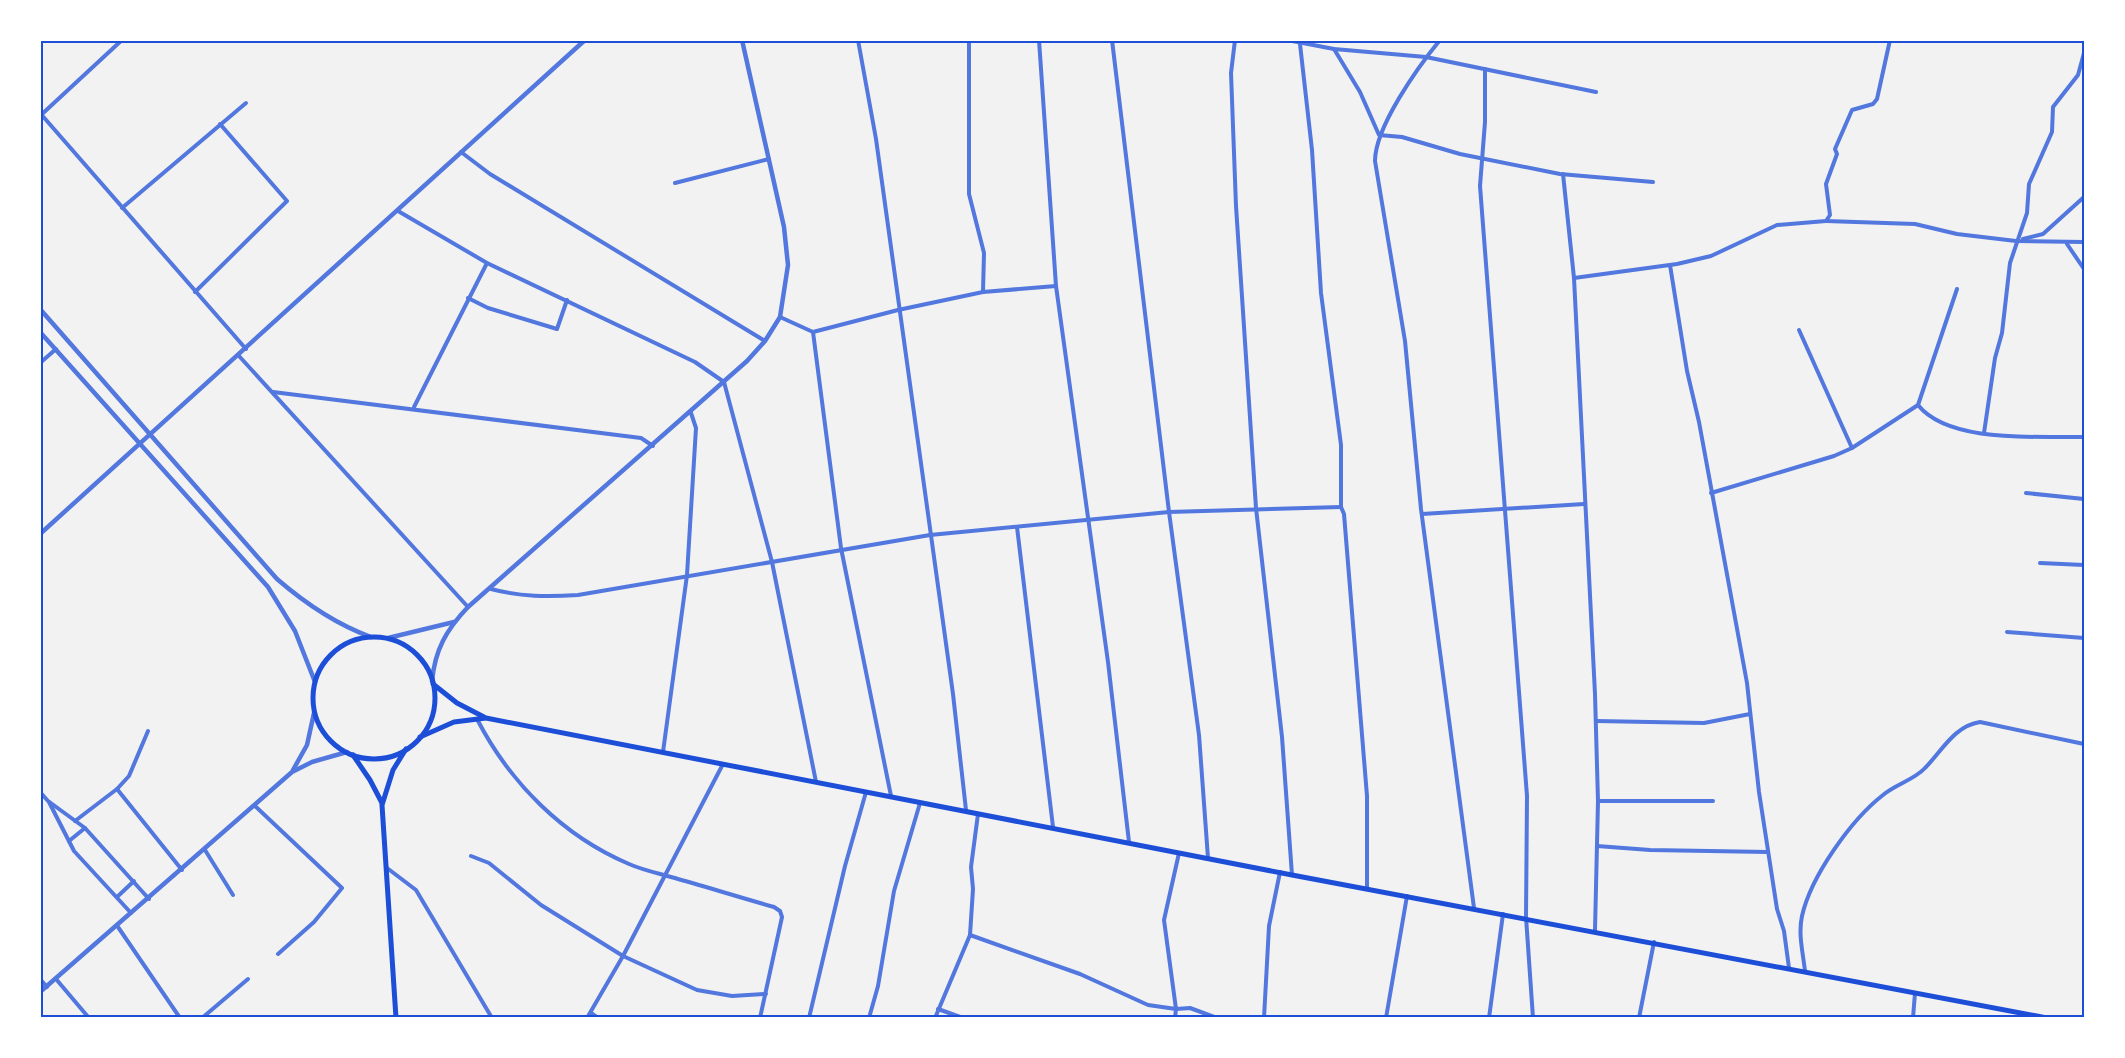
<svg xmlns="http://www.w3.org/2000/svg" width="2125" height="1058" font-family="Figtree,sans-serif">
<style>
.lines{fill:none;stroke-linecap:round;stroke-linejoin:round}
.minor{stroke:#5277de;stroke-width:4}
.tertiary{stroke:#5277de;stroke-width:4.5}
.primary{stroke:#1d4ed8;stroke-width:5}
.neatline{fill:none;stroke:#1d4ed8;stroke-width:2}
</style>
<rect width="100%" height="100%" fill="#f2f2f2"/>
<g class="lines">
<g class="minor">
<polyline points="858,40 876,139 953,694 966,810"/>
<polyline points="969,40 969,194 984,253 983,292"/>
<polyline points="1039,40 1056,286 1108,662 1129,842"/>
<polyline points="1112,40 1169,512 1199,735 1208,858"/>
<polyline points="1235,40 1231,73 1236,206 1256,508 1282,737 1292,875"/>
<polyline points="1287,40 1334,49 1426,57 1596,92"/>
<path d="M1440 40C1418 67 1375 127 1375 161L1405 341 1421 509 1474 908"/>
<polyline points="1300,44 1312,150 1321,293 1341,445 1341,507 1344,514 1367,796 1367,888"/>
<polyline points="1334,49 1360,92 1379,135 1402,137 1460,154 1560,174 1653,182"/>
<polyline points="1485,69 1485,122 1480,186 1527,796 1526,917 1533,1018"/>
<polyline points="40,113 246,349"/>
<polyline points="41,115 122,40"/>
<polyline points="461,152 490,174 765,341"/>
<polyline points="1563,174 1574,278 1595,694 1598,801 1595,930"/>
<polyline points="675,183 769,159"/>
<polyline points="122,208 246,103"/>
<polyline points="398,211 487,263 695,362 724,382 772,562 816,782"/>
<polyline points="1826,221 1915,224 1957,234 2016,241 2084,242"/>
<polyline points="2023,239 2043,234 2084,197"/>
<polyline points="2067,244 2084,269"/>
<polyline points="1670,265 1687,371 1699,422 1747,683 1759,792 1777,909 1784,931 1789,968"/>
<polyline points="1574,278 1677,264 1711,256 1777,225 1826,221 1830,215 1826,184 1837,154 1835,149 1852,110 1873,104 1877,99 1890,40"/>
<polyline points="195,292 287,201 220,124"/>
<polyline points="468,298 488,308 557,329 567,300"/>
<polyline points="780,317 813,332 898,310 983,292 1056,286"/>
<polyline points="1799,330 1852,448"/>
<polyline points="813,332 841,548 891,796"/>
<polyline points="239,356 468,607"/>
<polyline points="40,363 56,349"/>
<polyline points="273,392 641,438 653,446"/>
<path d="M1918 405C1949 444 2039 436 2084 437"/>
<polyline points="414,407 487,263"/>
<polyline points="1984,433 1995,358 2002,333 2010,263 2027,213 2029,184 2052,132 2053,107 2078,75 2084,53"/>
<polyline points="1711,493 1834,456 1852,448 1918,405 1957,289"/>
<polyline points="2026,493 2084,499"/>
<polyline points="1422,514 1584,504"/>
<polyline points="1017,527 1053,827"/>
<polyline points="2040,563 2084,565"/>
<path d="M491 589C521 597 548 597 578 595L930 535 1169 512 1341 507"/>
<polyline points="2007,632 2084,638"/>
<path d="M477 719C510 783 563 836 629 864 645 871 662 874 678 879 710 888 742 898 774 907L780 911 782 917 760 1018"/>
<polyline points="1596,721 1704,723 1750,714"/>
<polyline points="663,752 687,575 696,428 691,413"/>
<polyline points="117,789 129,776 148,731"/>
<polyline points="40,792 48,801 85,828 149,899"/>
<polyline points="1598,801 1713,801"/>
<polyline points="49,802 74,851 131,913"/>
<polyline points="255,806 342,888 314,922 278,954"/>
<polyline points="75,821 117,789 182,870"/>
<polyline points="69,841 85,828"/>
<polyline points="1597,846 1650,850 1768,852"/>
<polyline points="205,850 233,895"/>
<polyline points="1179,853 1164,920 1176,1009 1190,1008 1217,1018"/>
<polyline points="471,856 489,863 541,905 623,956 697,990 732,996 766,994"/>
<polyline points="387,868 416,890 492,1018"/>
<polyline points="117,897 134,881"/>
<polyline points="118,927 180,1018"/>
<polyline points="970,935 1080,974 1148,1005 1176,1009 1175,1018"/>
<path d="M1805 971C1803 953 1798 934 1802 916 1811 876 1851 820 1883 795 1896 784 1914 780 1925 768 1942 751 1954 726 1980 722L2084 744"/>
<polyline points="40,979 47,987"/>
<polyline points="56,979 89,1018"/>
<polyline points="938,1009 963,1018"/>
<polyline points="591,1013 598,1018"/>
<polyline points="202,1018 248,979"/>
<polyline points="587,1018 623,956 723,764"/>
<polyline points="809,1018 845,866 866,792"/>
<polyline points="869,1018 878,986 894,891 920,803"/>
<polyline points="935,1018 970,935 973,889 971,867 978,814"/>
<polyline points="1264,1018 1269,926 1280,872"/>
<polyline points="1386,1018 1407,896"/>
<polyline points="1489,1018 1503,914"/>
<polyline points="1639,1018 1654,942"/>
<polyline points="1913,1018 1915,993"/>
</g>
<g class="tertiary">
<path d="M40 309 277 579C306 604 335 624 371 637"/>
<polyline points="40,332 268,587 295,631 315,682"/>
<polyline points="40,534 585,40"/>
<polyline points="388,638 454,622"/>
<path d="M432 681C435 650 446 630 468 607L747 361 765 341 780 317 788 265 784 227 742 40"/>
<polyline points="293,770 307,745 314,713"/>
<polyline points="40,992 292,772 312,762 347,752"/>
</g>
<g class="primary">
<circle cx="374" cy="698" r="61"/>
<polyline points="433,684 457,703 484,717"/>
<polyline points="420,737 454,722 486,718 1292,875 2047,1018"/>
<polyline points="353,755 370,780 382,803"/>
<polyline points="396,1018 382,805 393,770 406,749"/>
</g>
</g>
<rect width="2125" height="1058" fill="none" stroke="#ffffff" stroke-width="84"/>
<rect x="42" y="42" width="2041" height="974" class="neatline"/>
</svg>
